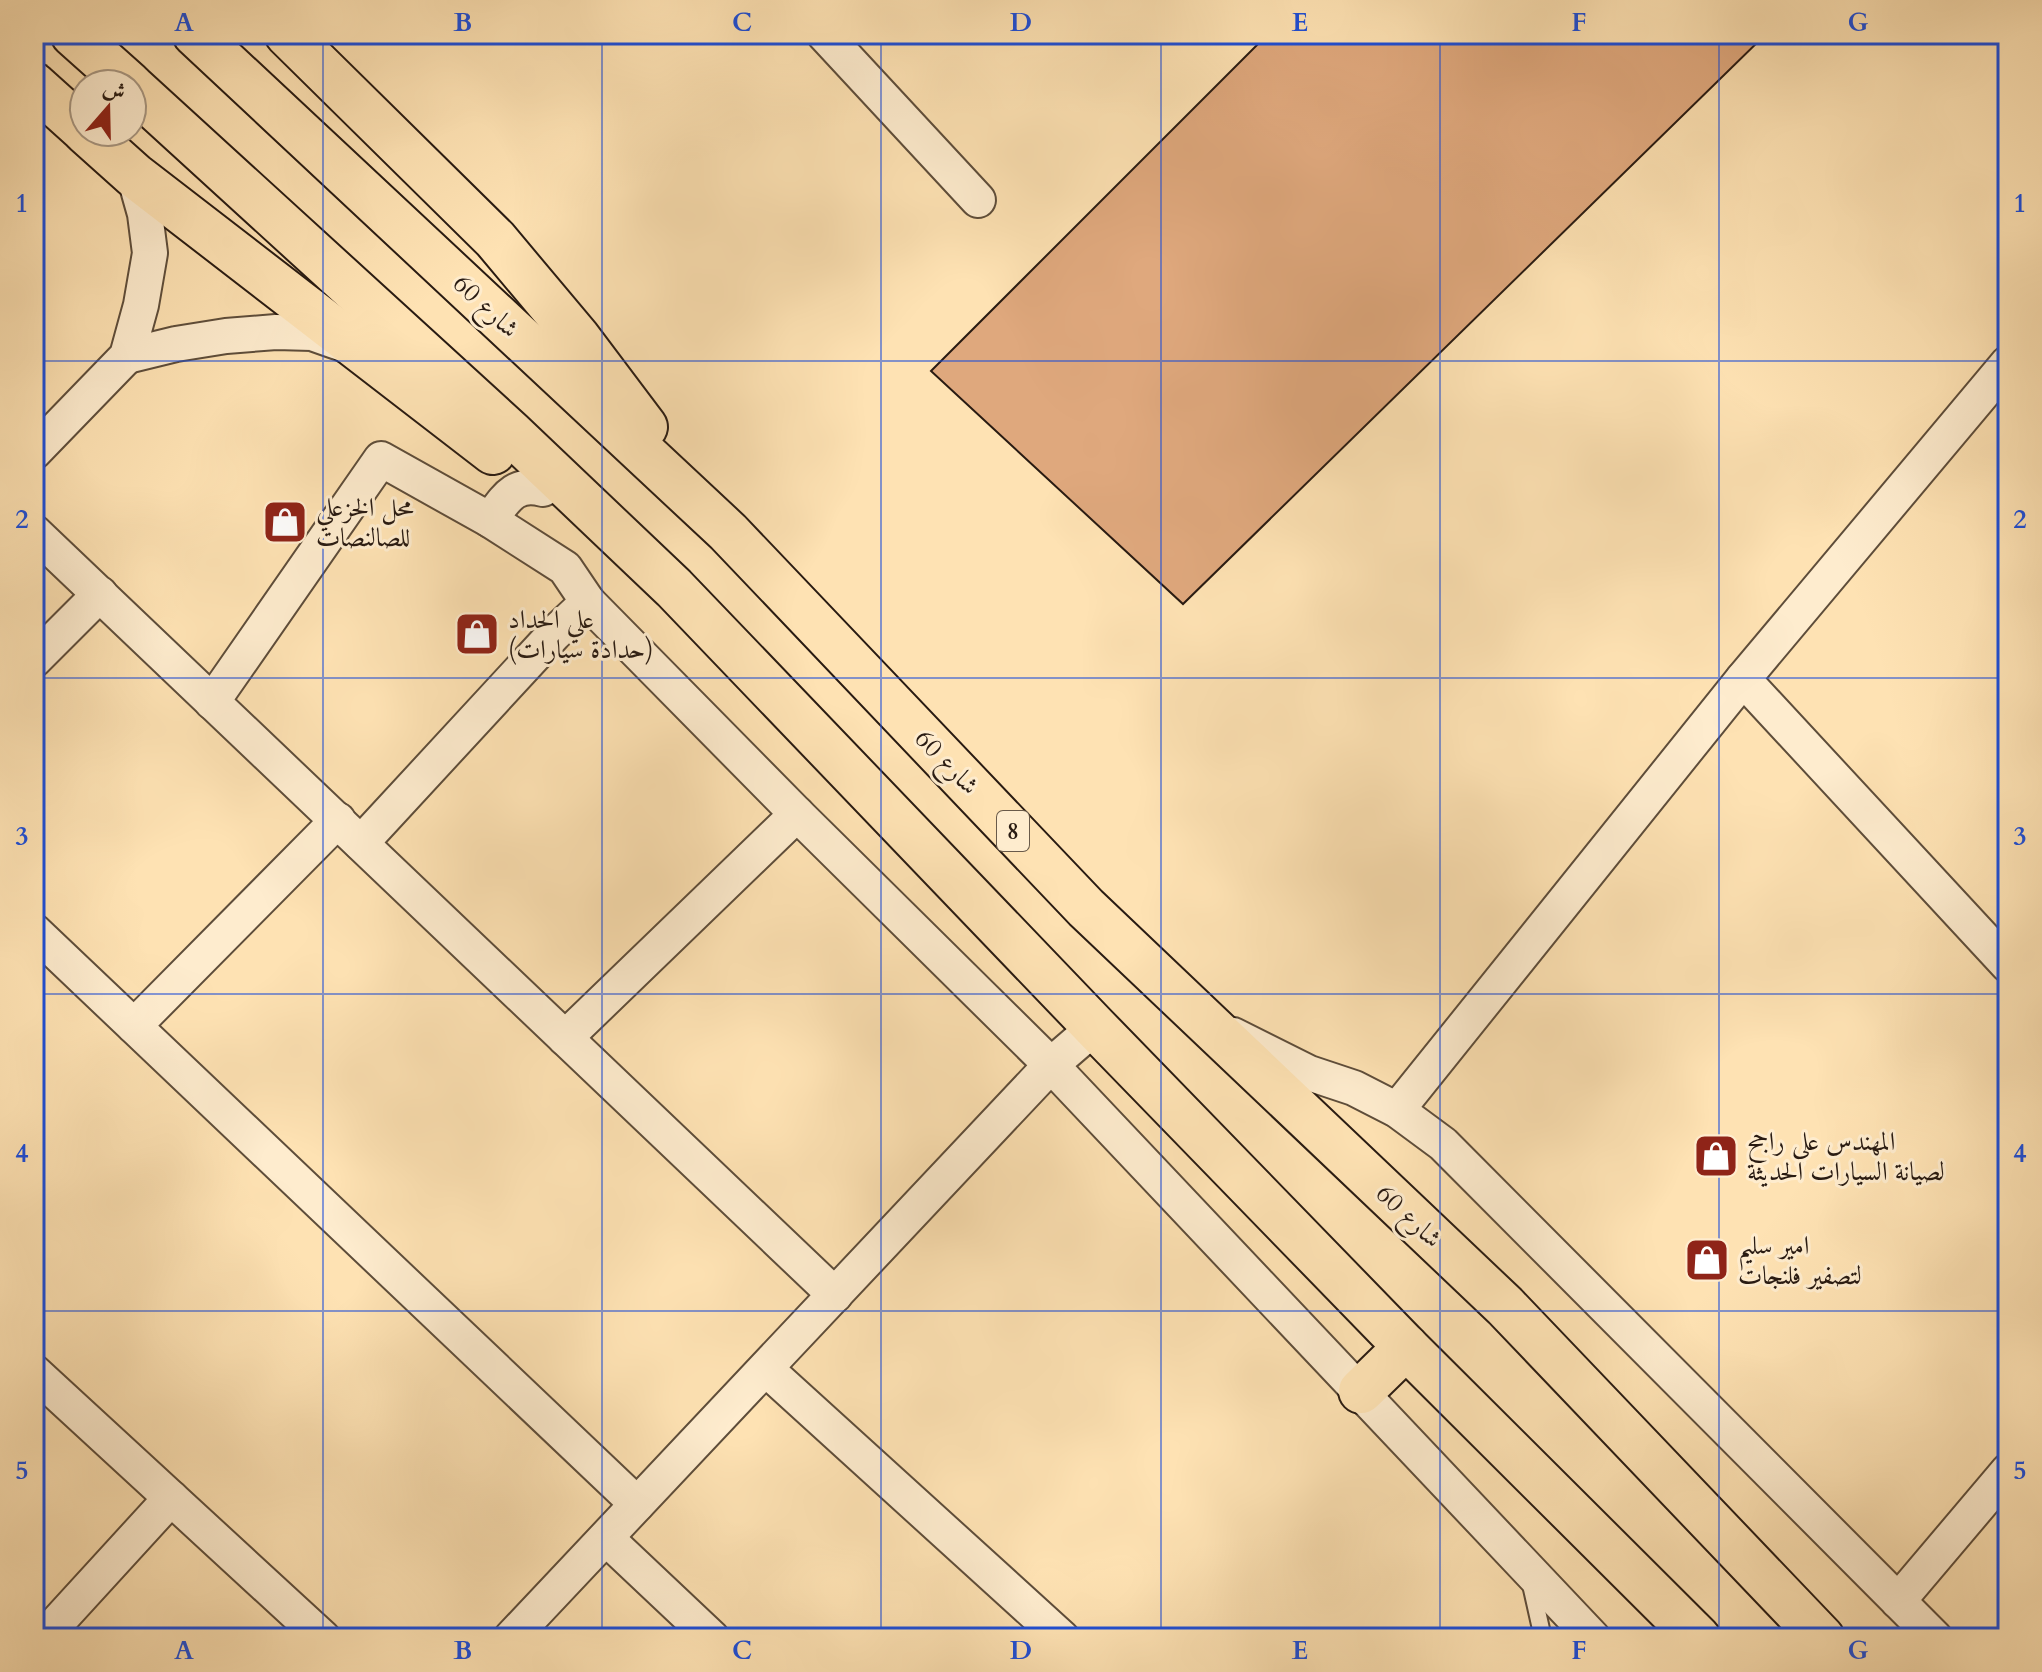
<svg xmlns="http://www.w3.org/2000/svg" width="2042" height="1672" font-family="Cardo,Amiri,serif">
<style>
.building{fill:#dfa87d;stroke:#291b12;stroke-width:2}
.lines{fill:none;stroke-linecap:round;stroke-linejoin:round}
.lane-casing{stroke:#5e4d3a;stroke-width:20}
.street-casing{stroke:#5e4d3a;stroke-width:38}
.highway-casing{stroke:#291b12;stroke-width:48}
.lane{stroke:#feecce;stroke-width:16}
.street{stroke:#feecce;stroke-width:34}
.highway{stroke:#fee2b3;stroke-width:44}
.grid{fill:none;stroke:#1d4ed8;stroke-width:2;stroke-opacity:0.55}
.labels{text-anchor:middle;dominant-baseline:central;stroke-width:6;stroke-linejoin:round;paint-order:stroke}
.shield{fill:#feecce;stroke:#695a4a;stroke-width:2}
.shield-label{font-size:24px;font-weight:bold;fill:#291b12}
.street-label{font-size:26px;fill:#291b12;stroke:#feecce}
.poi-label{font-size:26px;fill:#291b12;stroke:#feecce;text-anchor:start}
.neatline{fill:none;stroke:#1d4ed8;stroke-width:3}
.grid-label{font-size:26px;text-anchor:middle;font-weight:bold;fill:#1d4ed8}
</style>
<rect width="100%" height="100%" fill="#fee2b3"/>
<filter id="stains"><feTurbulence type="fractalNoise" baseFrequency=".0025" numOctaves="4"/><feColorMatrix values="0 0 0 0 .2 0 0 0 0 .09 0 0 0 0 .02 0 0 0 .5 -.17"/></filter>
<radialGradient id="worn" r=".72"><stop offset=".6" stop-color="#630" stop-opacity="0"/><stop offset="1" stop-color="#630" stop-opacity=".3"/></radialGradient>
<polygon class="building" points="1268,34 1766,34 1183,604 931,371"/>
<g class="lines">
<g class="lane-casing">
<polyline id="lane" points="1530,1580 1543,1638"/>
</g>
<g class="street-casing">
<g id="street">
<polyline points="824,34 978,200"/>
<polyline points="127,356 176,344 226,336 276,332 312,333 346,345"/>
<polyline points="34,452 127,356 141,305 150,253 145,214 134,175"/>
<path d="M490 520C505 500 514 481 543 489"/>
<polyline points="34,532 835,1295"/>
<polyline points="34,660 100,594"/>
<polyline points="1743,679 2008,965"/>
<polyline points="212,702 381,459 490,520 565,568 588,602 797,814 1051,1065 1593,1638"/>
<polyline points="361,843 554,634 588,602"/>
<polyline points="34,931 637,1504"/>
<polyline points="134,1026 338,820"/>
<polyline points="1233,1035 1309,1073 1354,1088 1397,1110 1443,1144 1935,1638"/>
<polyline points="565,1038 797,814"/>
<polyline points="1397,1110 1743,679 2008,363"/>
<polyline points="766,1369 1062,1638"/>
<polyline points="34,1372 323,1638"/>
<polyline points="606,1538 712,1638"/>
<polyline points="1898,1601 2008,1471"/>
<polyline points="43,1638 171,1498"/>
<polyline points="511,1638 1051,1065 1095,1027"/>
</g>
</g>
<g class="highway-casing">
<g id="highway">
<polyline points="73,34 129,84"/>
<polyline points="195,34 728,532 1086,908 1505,1306 1822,1638"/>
<polyline points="287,34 495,239 578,338 645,427"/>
<polyline points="34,85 84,130"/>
<polyline points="132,87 511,433 674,588 1095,1027 1406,1347 1698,1638"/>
<polyline points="86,132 134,175 493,452"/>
<polyline points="1361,1391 1406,1347"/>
</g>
</g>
<use href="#lane" class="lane"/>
<use href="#street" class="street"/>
<use href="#highway" class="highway"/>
</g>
<path class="grid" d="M323 34V1638M602 34V1638M881 34V1638M1161 34V1638M1440 34V1638M1719 34V1638M34 361H2008M34 678H2008M34 994H2008M34 1311H2008"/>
<defs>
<g id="shop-square" transform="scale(2.3)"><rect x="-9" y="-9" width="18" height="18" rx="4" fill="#8f2418" stroke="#feecce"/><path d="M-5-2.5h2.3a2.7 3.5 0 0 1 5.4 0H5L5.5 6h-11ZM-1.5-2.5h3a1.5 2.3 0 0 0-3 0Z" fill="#fff"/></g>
</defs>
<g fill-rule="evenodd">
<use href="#shop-square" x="285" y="522"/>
<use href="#shop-square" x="477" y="634"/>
<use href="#shop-square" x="1716" y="1156"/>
<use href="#shop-square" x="1707" y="1260"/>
</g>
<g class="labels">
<rect class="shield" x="997" y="811" width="32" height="40" rx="6"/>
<g class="shield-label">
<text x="1013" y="831">8</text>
</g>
<g class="street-label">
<text transform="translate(486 306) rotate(43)">شارع 60</text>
<text transform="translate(947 762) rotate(46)">شارع 60</text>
<text transform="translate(1409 1216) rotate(43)">شارع 60</text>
</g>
<g class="poi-label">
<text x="316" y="507">محل الخزعلي<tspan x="316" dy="30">للصالنصات</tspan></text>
<text x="508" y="619">علي الحداد<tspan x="508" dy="30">(حدادة سيارات)</tspan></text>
<text x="1747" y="1141">المهندس علي راجح<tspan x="1747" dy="30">لصيانة السيارات الحديثة</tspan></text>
<text x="1738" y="1245">امير سليم<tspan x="1738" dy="30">لتصفير فلنجات</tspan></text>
</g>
</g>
<rect width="2042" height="1672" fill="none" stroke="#fee2b3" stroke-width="88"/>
<g transform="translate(108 108) rotate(20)"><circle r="38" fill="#feecce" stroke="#a99883" stroke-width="2"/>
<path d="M0-6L14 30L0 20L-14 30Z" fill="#8f2418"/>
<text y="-12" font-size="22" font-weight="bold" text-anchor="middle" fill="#291b12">ش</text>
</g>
<rect x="44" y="44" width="1954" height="1584" class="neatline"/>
<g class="grid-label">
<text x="184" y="31">A</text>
<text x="463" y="31">B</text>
<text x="742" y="31">C</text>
<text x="1021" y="31">D</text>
<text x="1300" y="31">E</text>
<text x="1579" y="31">F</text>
<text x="1858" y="31">G</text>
<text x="22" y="212">1</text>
<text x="2020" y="212">1</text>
<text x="22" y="528">2</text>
<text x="2020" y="528">2</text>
<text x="22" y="845">3</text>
<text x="2020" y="845">3</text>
<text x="22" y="1162">4</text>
<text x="2020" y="1162">4</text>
<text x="22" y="1479">5</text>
<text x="2020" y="1479">5</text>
<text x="184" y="1659">A</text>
<text x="463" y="1659">B</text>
<text x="742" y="1659">C</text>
<text x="1021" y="1659">D</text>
<text x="1300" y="1659">E</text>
<text x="1579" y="1659">F</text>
<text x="1858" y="1659">G</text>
</g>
<rect width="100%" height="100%" filter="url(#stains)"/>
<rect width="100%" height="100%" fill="url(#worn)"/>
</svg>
